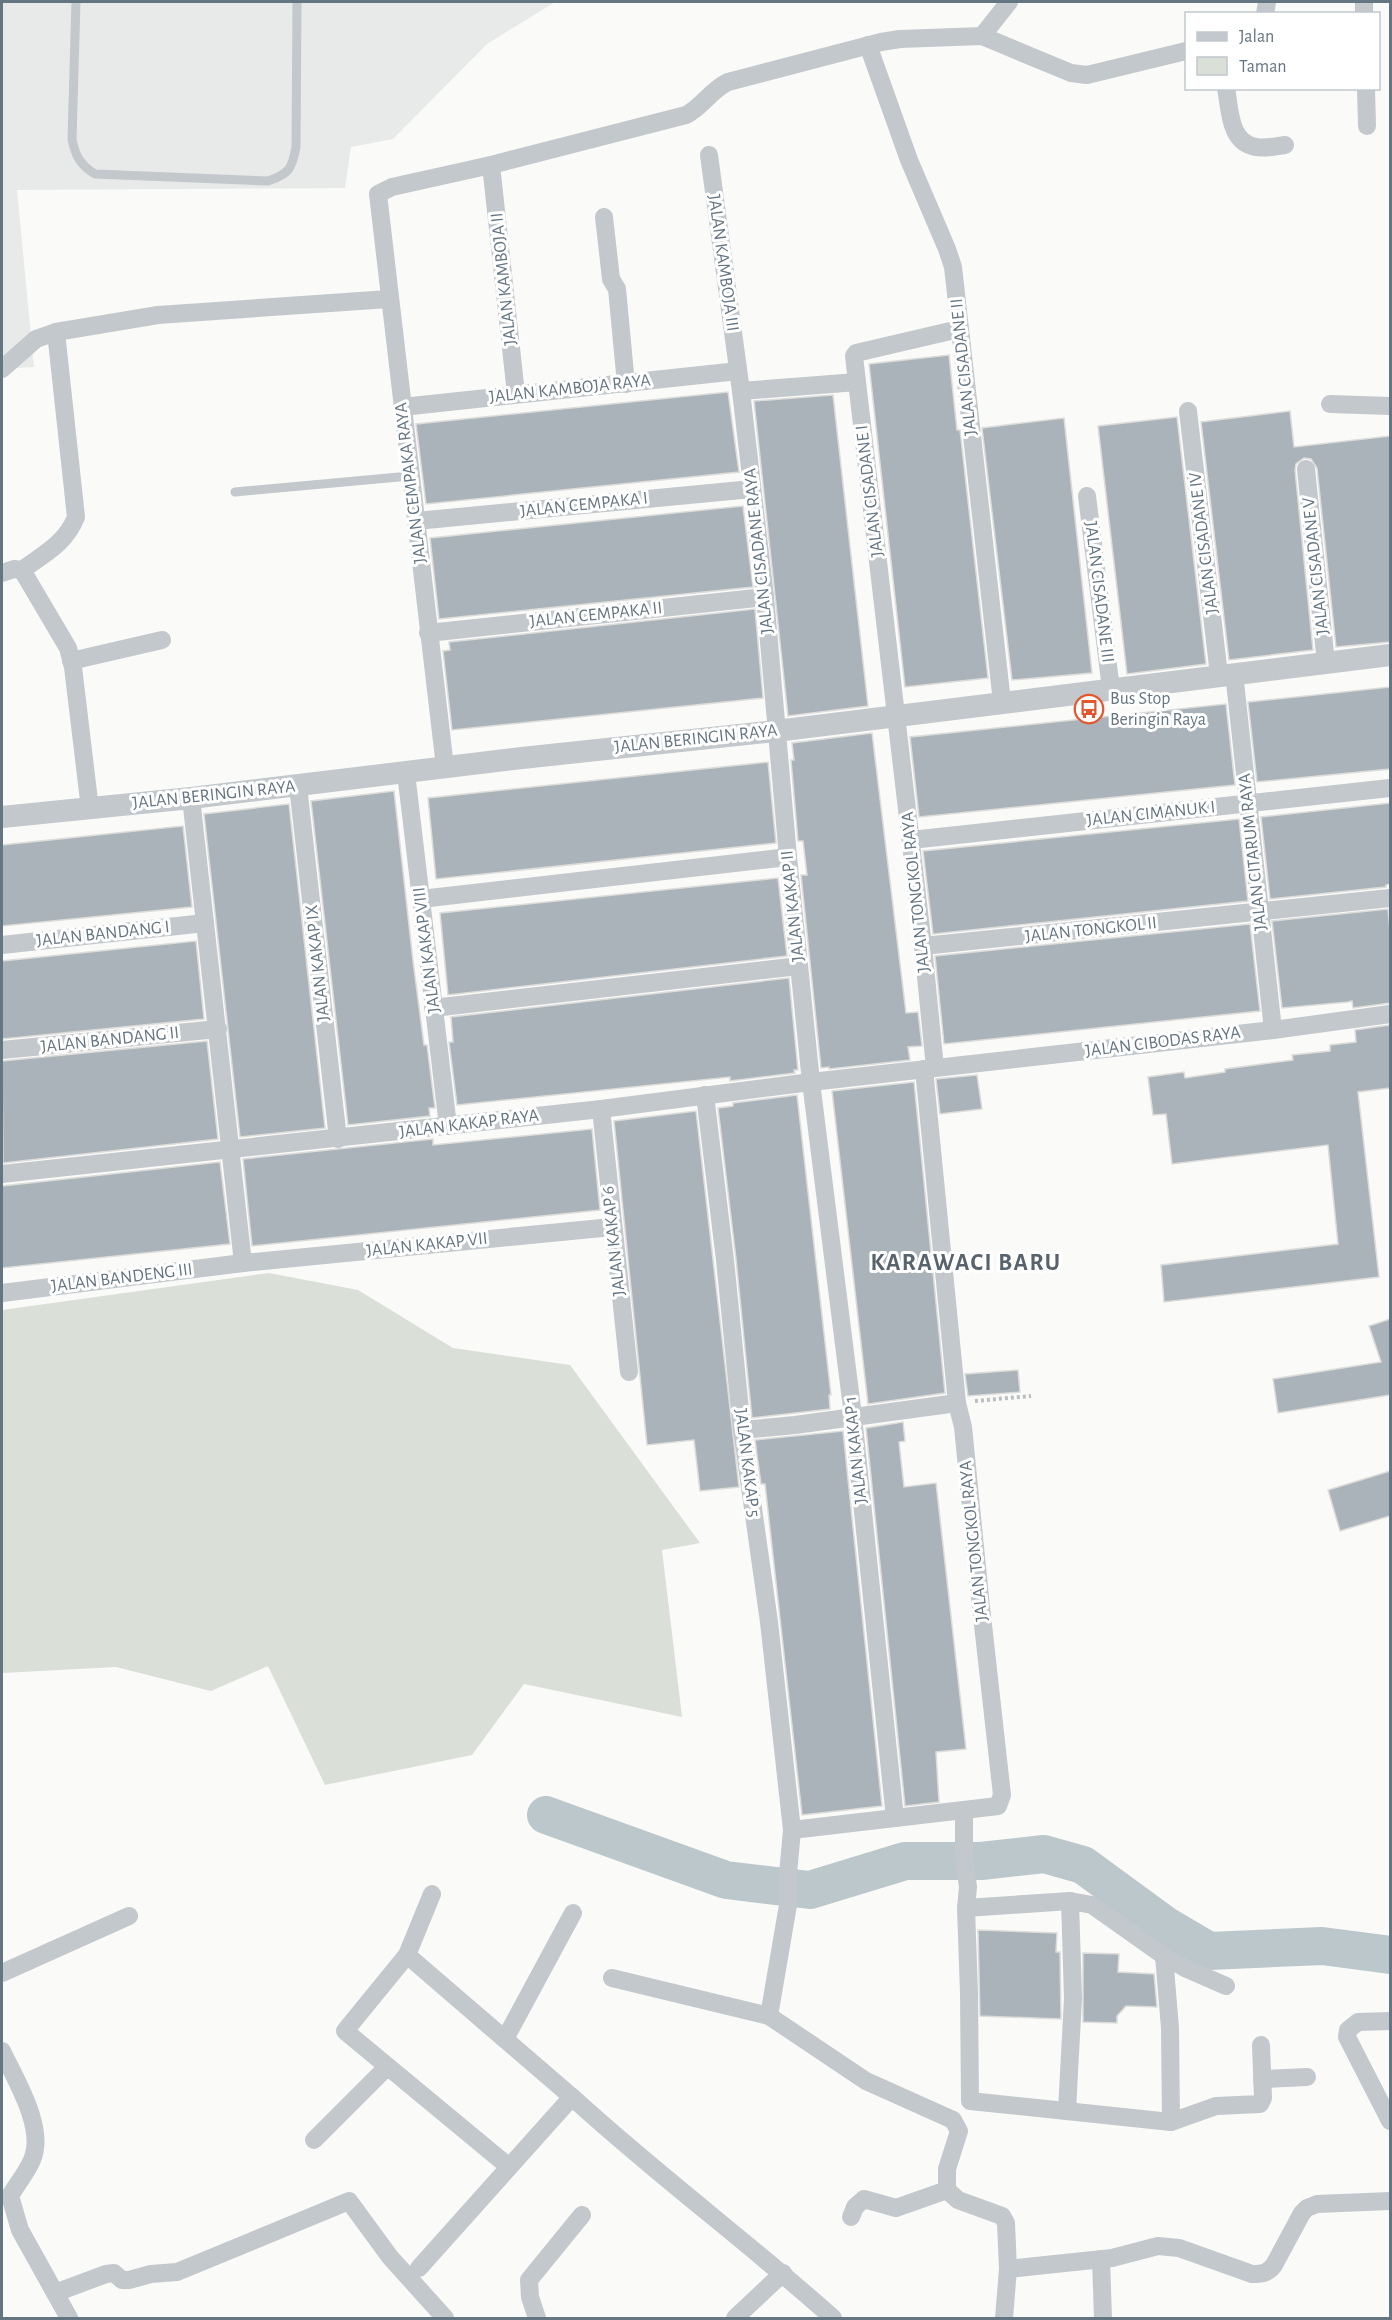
<svg xmlns="http://www.w3.org/2000/svg" width="1392" height="2320" font-family="'Alegreya Sans',sans-serif">
<style>
.built{fill:#e8e9e9}
.green{fill:#dadfd7}
.lines{fill:none;stroke-linecap:round;stroke-linejoin:round}
.river{stroke:#bbc7cb;stroke-width:38}
.building{fill:#aab3b9;stroke:#dcdcda;stroke-width:1.5}
.path{stroke:#bbbfc2;stroke-width:4;stroke-dasharray:3 3;stroke-linecap:butt}
.service{stroke:#c3c8cc;stroke-width:9}
.minor{stroke:#c3c8cc;stroke-width:18}
.tertiary{stroke:#c3c8cc;stroke-width:22}
.labels{text-anchor:middle;dominant-baseline:central;stroke-width:6;stroke-linejoin:round;paint-order:stroke}
.street-label{font-size:18px;fill:#657683;stroke:#fff}
.poi-label{font-size:18px;fill:#657683;stroke:#fff;text-anchor:start}
.district-label{font-size:24px;font-weight:bold;letter-spacing:1.5px;fill:#57646e;stroke:#fff}
</style>
<rect width="100%" height="100%" fill="#fafaf8"/>
<polygon class="built" points="2,2 555,2 487,44 393,139 351,147 345,188 17,190 34,367 2,369"/>
<polygon class="green" points="269,1273 358,1290 453,1348 570,1365 700,1543 662,1550 682,1717 524,1684 472,1755 325,1785 268,1666 211,1691 116,1667 2,1673 2,1310"/>
<g class="lines">
<polyline class="river" points="546,1815 726,1880 810,1890 905,1861 981,1861 1044,1854 1083,1865 1165,1925 1209,1951 1322,1946 1390,1955"/>
</g>
<g class="building">
<polygon points="949,355 957,430 960,430 988,678 905,687 869,364"/>
<polygon points="728,392 739,472 426,504 416,424"/>
<polygon points="833,395 868,706 788,716 754,401"/>
<polygon points="1290,411 1294,447 1390,436 1390,642 1336,647 1317,468 1311,459 1304,458 1296,464 1295,470 1313,650 1229,660 1201,422"/>
<polygon points="1177,417 1206,664 1127,674 1098,426"/>
<polygon points="1064,418 1092,673 1012,680 982,428"/>
<polygon points="743,506 753,587 439,619 430,538"/>
<polygon points="755,609 763,698 452,730 443,651 450,650 449,642"/>
<polygon points="1390,687 1390,769 1257,782 1248,702"/>
<polygon points="1226,704 1235,785 919,817 910,737"/>
<polygon points="872,733 906,1013 918,1012 922,1046 908,1047 910,1060 829,1069 829,1067 821,1068 801,875 807,875 803,841 798,841 791,760 794,760 792,743"/>
<polygon points="768,762 776,843 436,879 428,798"/>
<polygon points="394,791 413,961 424,1045 427,1045 435,1108 429,1108 430,1116 348,1125 311,801"/>
<polygon points="1390,803 1390,884 1386,885 1386,887 1270,899 1261,817"/>
<polygon points="289,804 325,1128 240,1137 204,814"/>
<polygon points="1239,819 1248,901 933,934 923,851"/>
<polygon points="183,826 192,907 2,926 2,845"/>
<polygon points="778,878 787,956 448,995 440,913"/>
<polygon points="1388,909 1390,931 1390,1003 1353,1008 1352,1001 1348,1002 1282,1008 1272,921"/>
<polygon points="1250,924 1260,1011 944,1044 935,956"/>
<polygon points="196,941 204,1019 2,1039 2,961"/>
<polygon points="789,978 798,1070 794,1070 795,1073 730,1081 730,1077 457,1105 449,1042 453,1042 451,1017"/>
<polygon points="1390,1025 1390,1088 1358,1092 1379,1277 1164,1302 1161,1265 1338,1244 1328,1145 1172,1164 1166,1114 1153,1115 1148,1077 1184,1072 1185,1078 1225,1072 1225,1069 1293,1060 1292,1055 1330,1051 1330,1045 1356,1042 1355,1030"/>
<polygon points="207,1041 218,1139 3,1163 2,1061"/>
<polygon points="977,1075 982,1109 940,1114 936,1079"/>
<polygon points="914,1082 945,1393 868,1404 832,1091"/>
<polygon points="797,1095 831,1395 829,1395 830,1409 752,1418 736,1259 718,1108 733,1106 733,1103"/>
<polygon points="696,1111 739,1487 700,1491 694,1440 647,1445 614,1121"/>
<polygon points="592,1129 600,1210 252,1246 243,1159 433,1139 433,1145"/>
<polygon points="220,1162 230,1244 2,1268 2,1186"/>
<polygon points="1390,1319 1390,1395 1278,1413 1273,1379 1381,1362 1369,1326"/>
<polygon points="1018,1370 1020,1392 968,1396 965,1374"/>
<polygon points="903,1422 905,1441 899,1442 904,1487 936,1483 966,1749 936,1752 939,1802 905,1806 866,1428"/>
<polygon points="843,1431 882,1806 802,1815 765,1484 761,1484 755,1440"/>
<polygon points="1390,1471 1390,1516 1340,1531 1328,1490"/>
<polygon points="978,1930 1057,1933 1056,1952 1060,1952 1061,2019 980,2016"/>
<polygon points="1083,1953 1119,1954 1118,1972 1154,1974 1157,2007 1126,2006 1117,2016 1117,2023 1083,2022"/>
</g>
<g class="lines">
<polyline class="path" points="975,1401 1031,1396"/>
<g class="service">
<path d="M76 2 72 139C75 155 80 165 95 174L268 181C289 174 292 169 296 147L297 2"/>
<polyline points="235,492 410,476"/>
</g>
<g class="minor">
<polyline points="1364,2 1364,14"/>
<polyline points="1265,14 1267,2"/>
<polyline points="982,36 1009,2"/>
<polyline points="868,45 909,160 947,249 953,267 1002,702"/>
<path d="M1226 88C1230 109 1229 143 1256 147 1265 149 1276 146 1285 145"/>
<polyline points="1366,88 1367,126"/>
<polyline points="709,155 741,391 765,597 788,857 811,1082 853,1416 895,1818"/>
<polyline points="491,165 516,394"/>
<polyline points="604,217 611,279 617,289 626,384"/>
<polyline points="2,369 36,339 56,332 158,315 389,299"/>
<polyline points="857,382 854,356 856,353 959,329"/>
<polyline points="741,391 857,382 923,946 935,1068"/>
<polyline points="1330,404 1390,406"/>
<polyline points="402,407 738,371"/>
<polyline points="1188,411 1219,675"/>
<polyline points="1306,469 1326,663"/>
<polyline points="1087,496 1111,689"/>
<polyline points="416,521 752,489"/>
<polyline points="22,570 68,648 73,667 90,809"/>
<path d="M2 573 14 569 22 570C44 554 66 543 76 517L56 332"/>
<polyline points="428,633 765,597"/>
<polyline points="71,661 162,640"/>
<polyline points="1234,673 1273,1030"/>
<path d="M445 767 378 194 392 187 491 165 686 115C702 107 712 89 728 82L881 42 900 39 982 36 1071 73 1087 75 1186 51"/>
<polyline points="406,773 448,1126"/>
<polyline points="298,786 338,1139"/>
<polyline points="191,798 243,1263"/>
<polyline points="911,840 1390,788"/>
<polyline points="421,899 788,857"/>
<polyline points="2,945 205,923"/>
<polyline points="923,946 1390,898"/>
<polyline points="433,1008 799,966"/>
<polyline points="2,1050 218,1029"/>
<polyline points="705,1095 725,1260 742,1430 769,1622 792,1830 788,1874 788,1905 769,2016"/>
<polyline points="601,1109 629,1372"/>
<polyline points="2,1174 601,1109 811,1082 1273,1030 1390,1014"/>
<polyline points="2,1293 243,1263 612,1227"/>
<polyline points="742,1430 795,1425 957,1403"/>
<polyline points="964,1810 964,1858 968,1887 966,1908 969,1993 970,2101 1171,2122 1216,2106 1260,2104 1263,2098 1261,2045"/>
<polyline points="792,1830 998,1806 1002,1795 981,1607 963,1427 957,1403 924,1069"/>
<polyline points="432,1894 407,1955 345,2031 508,2166"/>
<polyline points="966,1908 1070,1901 1092,1905 1164,1956 1185,1968 1226,1986"/>
<polyline points="407,1955 572,2097"/>
<polyline points="1164,1956 1170,2028 1171,2122"/>
<polyline points="2,1973 129,1916"/>
<polyline points="612,1978 769,2016 866,2081 953,2120 959,2131 947,2169 947,2190 958,2200 1002,2216 1006,2223 1008,2269 1004,2318"/>
<polyline points="1390,2021 1358,2022 1348,2030 1347,2037 1390,2121"/>
<polyline points="505,2039 573,1913"/>
<path d="M2 2051C15 2079 46 2128 32 2160 27 2172 17 2184 10 2196L20 2230 69 2318"/>
<polyline points="1262,2079 1307,2077"/>
<polyline points="1067,2111 1073,1998 1070,1901"/>
<polyline points="314,2140 387,2067"/>
<polyline points="851,2217 855,2207 864,2199 896,2208 947,2190"/>
<polyline points="1101,2259 1103,2318"/>
<path d="M419 2268 572 2097C656 2174 748 2242 833 2318"/>
<path d="M1008 2269 1112 2258 1158 2246 1179 2248 1252 2274C1263 2274 1268 2273 1274 2265L1302 2213 1307 2208 1317 2204 1390 2201"/>
<polyline points="55,2293 106,2274 114,2273 122,2280 129,2280 151,2274 177,2272 349,2201 390,2257 445,2318"/>
<polyline points="537,2318 530,2297 529,2280 582,2215"/>
<polyline points="735,2318 783,2273"/>
</g>
<polyline class="tertiary" points="2,817 191,798 522,758 776,731 1390,655"/>
</g>
<defs>
<g id="bus-ring" transform="scale(1.5)"><circle r="9.5" fill="#fff" stroke="#e4572e" stroke-width="1.5"/><path d="M-5-6H5V4H4V6H2V4H-2V6H-4V4H-5ZM-3.5-4V0h7V-4ZM-3.5 1.2v1.5H-2V1.2ZM2 1.2v1.5H3.5V1.2Z" fill="#e4572e"/></g>
</defs>
<g fill-rule="evenodd">
<use href="#bus-ring" x="1089" y="709"/>
</g>
<g class="labels">
<g class="street-label">
<text transform="translate(723 263) rotate(82)">JALAN KAMBOJA III</text>
<text transform="translate(504 279) rotate(-96)">JALAN KAMBOJA II</text>
<text transform="translate(964 367) rotate(-96)">JALAN CISADANE II</text>
<text transform="translate(570 389) rotate(-6)">JALAN KAMBOJA RAYA</text>
<text transform="translate(411 483) rotate(-97)">JALAN CEMPAKA RAYA</text>
<text transform="translate(870 491) rotate(-97)">JALAN CISADANE I</text>
<text transform="translate(584 505) rotate(-6)">JALAN CEMPAKA I</text>
<text transform="translate(1204 543) rotate(-97)">JALAN CISADANE IV</text>
<text transform="translate(759 551) rotate(-96)">JALAN CISADANE RAYA</text>
<text transform="translate(1316 566) rotate(-96)">JALAN CISADANE V</text>
<text transform="translate(1099 592) rotate(83)">JALAN CISADANE III</text>
<text transform="translate(596 615) rotate(-6)">JALAN CEMPAKA II</text>
<text transform="translate(696 739) rotate(-6)">JALAN BERINGIN RAYA</text>
<text transform="translate(214 795) rotate(-6)">JALAN BERINGIN RAYA</text>
<text transform="translate(1151 814) rotate(-6)">JALAN CIMANUK I</text>
<text transform="translate(1253 852) rotate(-96)">JALAN CITARUM RAYA</text>
<text transform="translate(916 892) rotate(-96)">JALAN TONGKOL RAYA</text>
<text transform="translate(793 906) rotate(-96)">JALAN KAKAP II</text>
<text transform="translate(1091 930) rotate(-6)">JALAN TONGKOL II</text>
<text transform="translate(103 934) rotate(-6)">JALAN BANDANG I</text>
<text transform="translate(427 950) rotate(-97)">JALAN KAKAP VIII</text>
<text transform="translate(318 963) rotate(-96)">JALAN KAKAP IX</text>
<text transform="translate(110 1040) rotate(-6)">JALAN BANDANG II</text>
<text transform="translate(1163 1042) rotate(-7)">JALAN CIBODAS RAYA</text>
<text transform="translate(469 1124) rotate(-7)">JALAN KAKAP RAYA</text>
<text transform="translate(614 1241) rotate(-96)">JALAN KAKAP 6</text>
<text transform="translate(427 1245) rotate(-6)">JALAN KAKAP VII</text>
<text transform="translate(122 1278) rotate(-7)">JALAN BANDENG III</text>
<text transform="translate(856 1450) rotate(-96)">JALAN KAKAP 1</text>
<text transform="translate(747 1463) rotate(83)">JALAN KAKAP 5</text>
<text transform="translate(974 1541) rotate(-96)">JALAN TONGKOL RAYA</text>
</g>
<g class="poi-label">
<text x="1110" y="699">Bus Stop<tspan x="1110" dy="21">Beringin Raya</tspan></text>
</g>
<g class="district-label">
<text x="966" y="1263">KARAWACI BARU</text>
</g>
</g>
<rect width="1392" height="2320" fill="none" stroke="#657683" stroke-width="6"/>
<rect x="1185" y="12" width="195" height="78" fill="#ffffff" stroke="#c1c8cd" stroke-width="1.5"/>
<rect x="1197" y="32" width="30" height="9" fill="#c3c8cc" stroke="#c1c8cd" stroke-width="1.5"/>
<text x="1239" y="42" font-size="18" fill="#657683">Jalan</text>
<rect x="1197" y="57" width="30" height="18" fill="#dadfd7" stroke="#c1c8cd" stroke-width="1.5"/>
<text x="1239" y="72" font-size="18" fill="#657683">Taman</text>
</svg>
